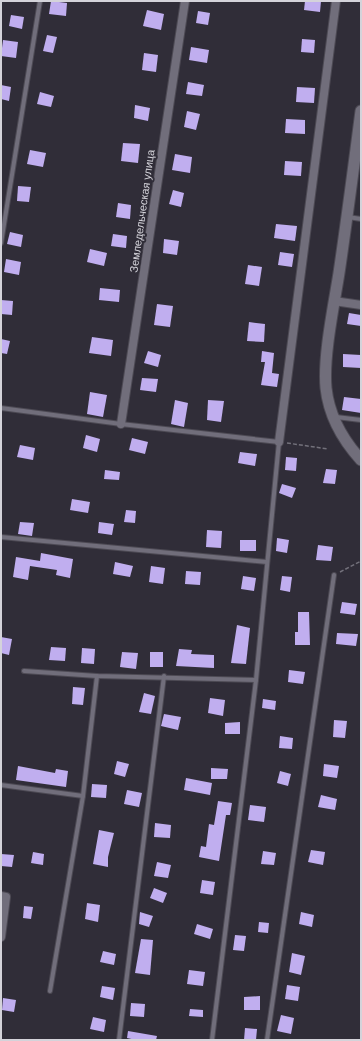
<svg xmlns="http://www.w3.org/2000/svg" width="362" height="1041" font-family="'DM Sans',sans-serif">
<style>
.building{fill:#c0aeef}
.lines{fill:none;stroke-linecap:round;stroke-linejoin:round}
.lane-casing{stroke:#4d4a54;stroke-width:6}
.street-casing{stroke:#4d4a54;stroke-width:10}
.secondary-casing{stroke:#4d4a54;stroke-width:13}
.path{stroke:#73717b;stroke-width:1.5;stroke-dasharray:4 2;stroke-linecap:butt}
.lane{stroke:#716e7b;stroke-width:4}
.street{stroke:#716e7b;stroke-width:8}
.secondary{stroke:#716e7b;stroke-width:11}
.labels{text-anchor:middle;dominant-baseline:central;stroke-width:4;stroke-linejoin:round;paint-order:stroke}
.street-label{font-size:11px;fill:#d4d3da;stroke:#302d38}
</style>
<rect width="100%" height="100%" fill="#302d38"/>
<g class="building">
<polygon points="51,1 67,3 66,16 49,14"/>
<polygon points="305,1 321,1 320,12 304,10"/>
<polygon points="147,10 164,14 161,30 143,26"/>
<polygon points="198,11 210,13 208,25 196,23"/>
<polygon points="11,15 24,17 22,29 9,26"/>
<polygon points="47,35 57,37 53,53 43,51"/>
<polygon points="302,39 315,40 314,53 301,52"/>
<polygon points="3,40 18,42 16,58 1,56"/>
<polygon points="191,47 209,50 207,63 189,60"/>
<polygon points="144,53 158,55 156,72 142,70"/>
<polygon points="188,82 204,85 202,96 186,94"/>
<polygon points="1,85 11,87 9,101 1,99"/>
<polygon points="297,87 315,88 314,103 296,102"/>
<polygon points="40,92 54,96 51,107 37,104"/>
<polygon points="135,105 150,108 148,121 134,118"/>
<polygon points="187,111 200,114 196,130 184,127"/>
<polygon points="286,119 305,120 305,134 285,133"/>
<polygon points="123,143 140,144 138,163 121,161"/>
<polygon points="30,150 46,153 43,167 27,164"/>
<polygon points="175,154 192,157 190,173 172,170"/>
<polygon points="285,161 302,162 301,176 284,175"/>
<polygon points="18,186 31,187 29,202 17,201"/>
<polygon points="173,190 184,193 181,207 169,204"/>
<polygon points="118,203 131,205 130,219 116,217"/>
<polygon points="276,224 297,226 295,241 274,238"/>
<polygon points="10,232 23,235 21,247 7,244"/>
<polygon points="113,234 127,236 126,248 111,246"/>
<polygon points="164,239 179,241 177,255 163,253"/>
<polygon points="90,249 107,253 104,266 87,262"/>
<polygon points="280,252 294,254 292,267 278,265"/>
<polygon points="6,259 21,262 19,275 4,272"/>
<polygon points="248,265 262,267 259,286 245,284"/>
<polygon points="100,288 120,290 119,302 99,300"/>
<polygon points="1,300 13,301 12,315 1,314"/>
<polygon points="157,304 173,306 170,327 154,325"/>
<polygon points="349,313 361,315 361,326 347,324"/>
<polygon points="249,322 265,324 264,342 247,341"/>
<polygon points="92,337 113,340 111,356 89,353"/>
<polygon points="1,339 10,341 7,354 1,353"/>
<polygon points="148,351 161,355 158,367 144,363"/>
<polygon points="262,351 274,353 272,373 279,374 277,387 261,385 265,362 261,362"/>
<polygon points="343,354 361,355 361,368 343,367"/>
<polygon points="142,378 158,379 156,392 140,390"/>
<polygon points="90,392 107,395 103,417 87,414"/>
<polygon points="344,397 361,399 361,413 342,410"/>
<polygon points="175,400 188,403 184,427 171,424"/>
<polygon points="208,400 224,401 221,422 207,420"/>
<polygon points="86,435 100,439 97,452 83,448"/>
<polygon points="132,438 148,442 145,454 129,450"/>
<polygon points="20,445 35,448 33,460 17,457"/>
<polygon points="240,452 257,454 255,466 238,463"/>
<polygon points="286,457 297,458 296,471 285,470"/>
<polygon points="326,469 337,470 335,484 323,483"/>
<polygon points="105,470 120,472 119,480 104,479"/>
<polygon points="282,484 296,488 292,498 279,493"/>
<polygon points="72,499 90,502 88,513 70,510"/>
<polygon points="126,510 136,511 135,523 124,522"/>
<polygon points="20,522 34,523 32,536 18,534"/>
<polygon points="99,522 114,524 112,535 98,533"/>
<polygon points="207,530 222,531 221,548 206,547"/>
<polygon points="277,538 289,540 287,553 276,551"/>
<rect x="240" y="540" width="16" height="11"/>
<polygon points="318,545 333,547 331,561 316,560"/>
<polygon points="41,553 73,559 70,578 56,575 57,570 30,566 28,580 13,577 16,557 40,561"/>
<polygon points="115,562 133,566 130,577 113,574"/>
<polygon points="151,566 165,568 163,584 149,582"/>
<polygon points="186,571 201,572 200,585 185,584"/>
<polygon points="243,576 256,578 254,591 241,589"/>
<polygon points="282,576 292,577 290,592 280,590"/>
<polygon points="342,602 357,604 355,615 340,613"/>
<polygon points="298,612 309,612 310,645 295,645 295,632 298,632"/>
<polygon points="237,625 250,628 246,664 231,663"/>
<polygon points="337,633 358,634 356,646 336,644"/>
<polygon points="1,637 12,639 9,655 1,653"/>
<polygon points="51,647 66,648 65,661 49,660"/>
<polygon points="82,648 95,649 94,664 81,663"/>
<polygon points="179,649 192,650 191,654 214,655 214,668 176,666"/>
<polygon points="122,652 138,653 136,669 120,667"/>
<rect x="150" y="652" width="13" height="15"/>
<polygon points="289,670 305,672 303,684 288,682"/>
<polygon points="73,687 85,688 83,705 72,704"/>
<polygon points="144,693 155,696 151,714 139,712"/>
<polygon points="210,698 225,700 223,716 208,713"/>
<polygon points="263,699 276,701 275,710 262,708"/>
<polygon points="164,714 181,717 178,730 161,726"/>
<polygon points="334,720 347,721 345,738 333,737"/>
<polygon points="240,722 240,734 225,734 225,723"/>
<polygon points="280,736 293,738 292,749 279,748"/>
<polygon points="117,761 129,764 125,777 114,774"/>
<polygon points="324,764 339,766 337,778 323,776"/>
<polygon points="18,766 55,773 56,769 68,771 66,787 16,780"/>
<polygon points="211,768 228,769 227,779 211,779"/>
<polygon points="280,771 291,774 288,786 277,783"/>
<polygon points="186,778 212,783 210,795 184,790"/>
<polygon points="92,784 107,785 106,798 91,797"/>
<polygon points="127,790 142,793 139,807 124,804"/>
<polygon points="321,795 337,799 335,810 318,807"/>
<polygon points="218,801 232,803 230,815 226,815 219,861 199,857 201,846 206,847 209,824 214,825"/>
<polygon points="250,805 266,807 264,822 248,820"/>
<polygon points="155,823 171,825 170,838 154,837"/>
<polygon points="99,830 114,833 108,857 108,867 93,864"/>
<polygon points="311,850 325,852 323,865 308,862"/>
<polygon points="263,851 276,853 274,865 261,864"/>
<polygon points="33,852 44,854 43,865 31,863"/>
<polygon points="1,854 14,855 12,867 1,866"/>
<polygon points="157,862 171,865 168,878 154,876"/>
<polygon points="202,880 215,882 213,895 200,893"/>
<polygon points="154,888 167,893 163,903 150,898"/>
<polygon points="87,903 100,905 98,922 85,919"/>
<polygon points="24,906 33,907 31,919 23,918"/>
<polygon points="140,912 153,916 149,927 139,924"/>
<polygon points="301,912 314,915 312,927 299,924"/>
<polygon points="259,922 269,923 268,933 258,932"/>
<polygon points="197,924 213,929 210,939 194,934"/>
<polygon points="235,935 246,936 244,951 233,950"/>
<polygon points="141,939 153,940 150,975 135,973"/>
<polygon points="103,951 116,954 114,965 100,962"/>
<polygon points="292,953 305,956 301,975 289,972"/>
<polygon points="189,970 205,972 203,986 187,984"/>
<polygon points="287,985 300,987 298,1001 285,999"/>
<polygon points="102,986 115,988 113,1000 100,997"/>
<polygon points="260,996 260,1010 244,1010 244,997"/>
<polygon points="3,998 16,1000 14,1012 2,1010"/>
<polygon points="131,1003 145,1004 144,1017 130,1016"/>
<polygon points="190,1009 203,1010 203,1017 189,1016"/>
<polygon points="281,1015 294,1018 291,1034 277,1031"/>
<polygon points="93,1017 106,1020 104,1032 90,1029"/>
<polygon points="245,1028 257,1029 256,1040 244,1040"/>
<polygon points="128,1031 157,1036 156,1040 136,1040 127,1038"/>
</g>
<g class="lines">
<g class="lane-casing">
<g id="lane">
<polyline points="348,217 361,219"/>
<polyline points="1,243 40,1"/>
<polyline points="1,408 121,424 279,442 256,680 212,1040"/>
<polyline points="336,417 361,420"/>
<polyline points="1,537 267,562"/>
<polyline points="24,671 97,676 256,680"/>
<polyline points="1,785 83,796"/>
<polyline points="50,991 83,796 97,676"/>
<polyline points="119,1040 164,676"/>
<polyline points="267,1040 334,575"/>
</g>
</g>
<g class="street-casing">
<g id="street">
<polyline points="334,301 361,305"/>
<polyline points="121,424 185,1"/>
<polyline points="279,442 336,1"/>
<polyline points="1,896 6,897 1,937"/>
</g>
</g>
<g class="secondary-casing">
<path id="secondary" d="M361 111C354 165 347 219 339 273 334 305 323 356 326 388 329 416 342 439 361 460"/>
</g>
<g class="path">
<polyline points="287,443 328,449"/>
<polyline points="340,572 361,561"/>
</g>
<use href="#lane" class="lane"/>
<use href="#street" class="street"/>
<use href="#secondary" class="secondary"/>
</g>
<g class="labels">
<g class="street-label">
<text transform="translate(142 211) rotate(-82)">Земледельческая улица</text>
</g>
</g>
<rect width="362" height="1041" fill="none" stroke="#d4d3da" stroke-width="4"/>
</svg>
